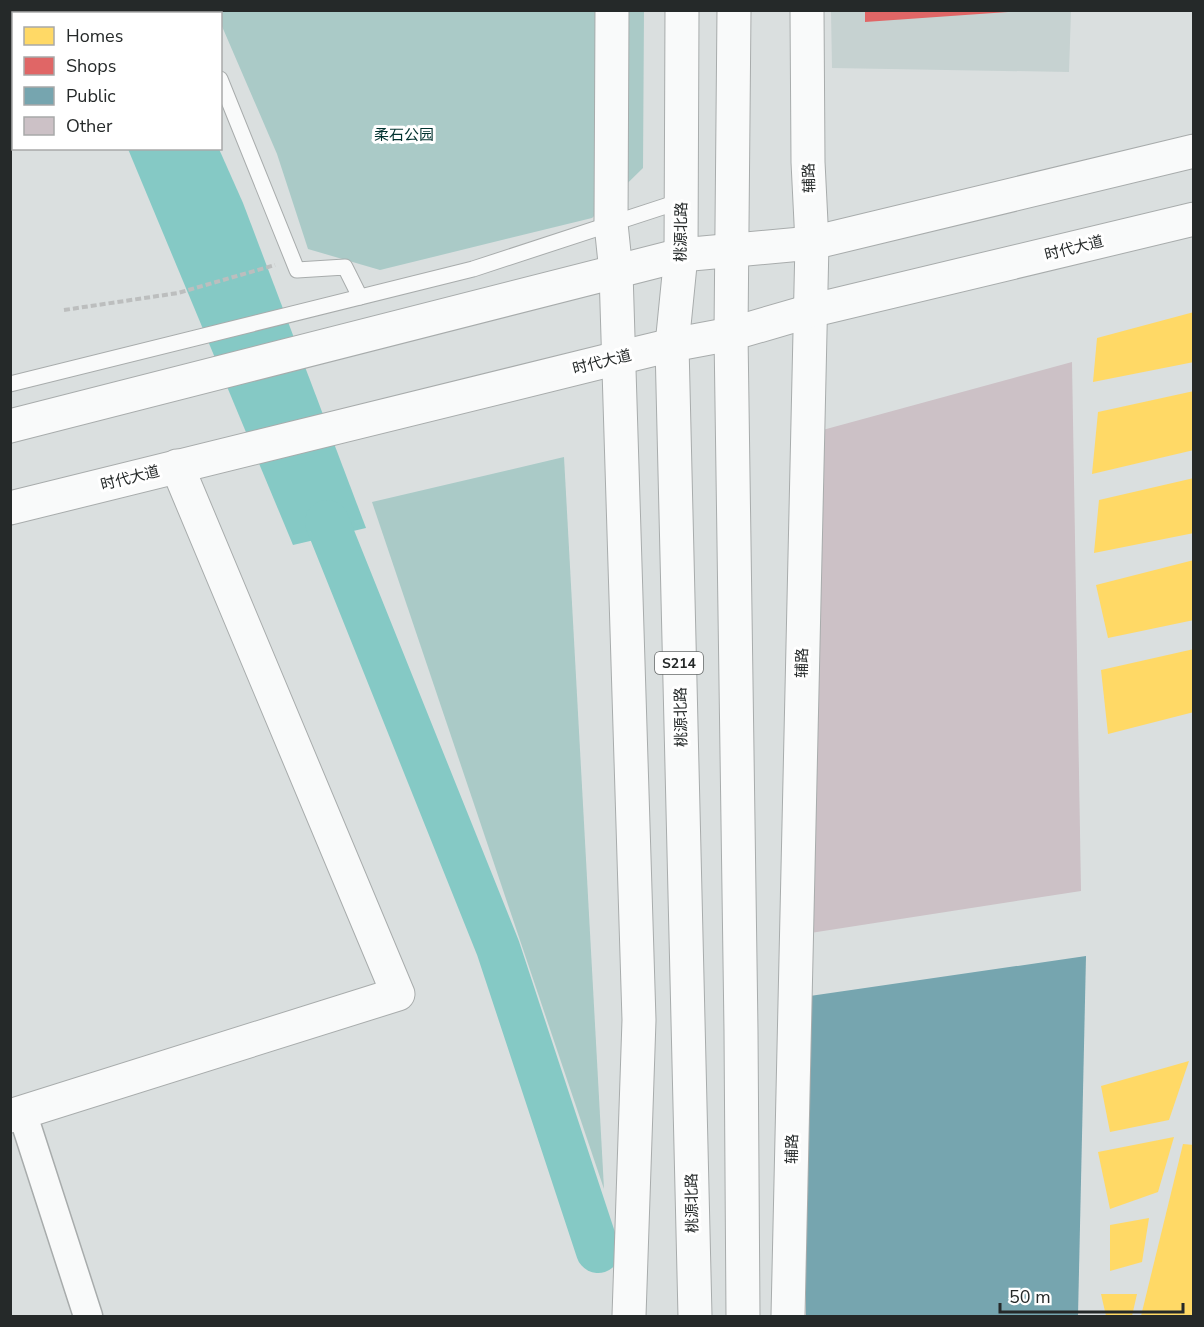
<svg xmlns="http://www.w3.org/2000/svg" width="1204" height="1327" font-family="'Nunito Sans','Noto Sans SC',sans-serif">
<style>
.built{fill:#c6d2d1}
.green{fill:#aacac7}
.water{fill:#85c9c5}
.homes{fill:#ffd966}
.shops{fill:#e06666}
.public{fill:#76a5af}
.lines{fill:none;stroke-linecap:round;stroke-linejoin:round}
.river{stroke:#85c9c5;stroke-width:44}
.building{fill:#ccc1c6}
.lane-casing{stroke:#a8acac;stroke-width:17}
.street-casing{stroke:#a8acac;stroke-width:31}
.secondary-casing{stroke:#a8acac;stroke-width:35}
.primary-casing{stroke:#a8acac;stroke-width:35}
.path{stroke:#bcbebe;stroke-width:4;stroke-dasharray:6 3;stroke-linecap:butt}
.lane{stroke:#f9fafa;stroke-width:15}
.street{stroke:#f9fafa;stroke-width:28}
.secondary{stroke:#f9fafa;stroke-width:33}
.primary{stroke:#f9fafa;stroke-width:33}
.labels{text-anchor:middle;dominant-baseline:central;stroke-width:6;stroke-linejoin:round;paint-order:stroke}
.shield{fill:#fff;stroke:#666969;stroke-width:1.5}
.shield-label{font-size:14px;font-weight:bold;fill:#252929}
.park-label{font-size:15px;fill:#00312e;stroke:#fff}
.street-label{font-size:15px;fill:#252929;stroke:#fff}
</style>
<rect width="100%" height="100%" fill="#dadfdf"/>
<polygon class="built" points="831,11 1071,11 1069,72 832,68"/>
<g class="green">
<polygon points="214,11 644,11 643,168 592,218 380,270 308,249 277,154 221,24 220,14 216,13"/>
<polygon points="564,457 604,1189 372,502"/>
</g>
<polygon class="water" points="128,149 219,149 243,203 366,528 293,545"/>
<g class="homes">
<polygon points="1194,312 1194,362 1093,382 1097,338"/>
<polygon points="1194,391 1194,450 1092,474 1098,412"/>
<polygon points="1194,478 1194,533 1094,553 1099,500"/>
<polygon points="1194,560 1194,620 1108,638 1096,585"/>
<polygon points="1194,649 1194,712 1108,734 1101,670"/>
<polygon points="1189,1061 1169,1120 1110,1132 1101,1086"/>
<polygon points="1174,1137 1158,1192 1110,1209 1098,1152"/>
<polygon points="1183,1144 1194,1145 1194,1316 1141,1316"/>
<polygon points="1149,1218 1142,1262 1110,1271 1110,1225"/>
<polygon points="1101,1294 1137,1294 1132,1316 1106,1316"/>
</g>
<polygon class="shops" points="865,10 1008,10 1008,12 865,22"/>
<polygon class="public" points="1086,956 1078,1316 806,1316 803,997"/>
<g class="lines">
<polyline class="river" points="327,522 498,948 598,1251"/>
</g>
<polygon class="building" points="1072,362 1081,891 804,934 819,431"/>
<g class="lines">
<g class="lane-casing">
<g id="lane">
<polyline points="193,10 194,14"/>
<polyline points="220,79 297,270 345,267 360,297"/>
<polyline points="10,384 473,269 681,201"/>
</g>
</g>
<g class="street-casing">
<polyline id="street" points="22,1112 88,1316"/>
</g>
<g class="secondary-casing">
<g id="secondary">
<polyline points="612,10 611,224 616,272 639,1020 629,1316"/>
<polyline points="10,1116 398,994 177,466"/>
<polyline points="788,1316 812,243 808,162 807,10"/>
</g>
</g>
<g class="primary-casing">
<g id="primary">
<polyline points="682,10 681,255 672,345 695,1316"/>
<polyline points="734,10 731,334 741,1031 743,1316"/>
<polyline points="10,426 681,255 812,243 1194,151"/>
<polyline points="10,508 618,358 672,345 731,334 810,311 1194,219"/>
</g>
</g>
<polyline class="path" points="64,310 178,293 275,265"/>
<use href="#lane" class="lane"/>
<use href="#street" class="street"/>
<use href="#secondary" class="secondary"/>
<use href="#primary" class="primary"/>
</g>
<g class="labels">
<rect class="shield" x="655" y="652" width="48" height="22" rx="4.5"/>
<g class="shield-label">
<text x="679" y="663">S214</text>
</g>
<g class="park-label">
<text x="404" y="135">柔石公园</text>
</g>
<g class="street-label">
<text transform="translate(809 178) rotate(-92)">辅路</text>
<text transform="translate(681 232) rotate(-89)">桃源北路</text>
<text transform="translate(1074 248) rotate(-14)">时代大道</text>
<text transform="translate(602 362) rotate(-14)">时代大道</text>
<text transform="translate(130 478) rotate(-14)">时代大道</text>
<text transform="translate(802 663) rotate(-89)">辅路</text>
<text transform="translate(681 717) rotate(-91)">桃源北路</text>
<text transform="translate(792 1149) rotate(-89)">辅路</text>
<text transform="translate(692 1203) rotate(-91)">桃源北路</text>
</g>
</g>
<rect width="1204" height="1327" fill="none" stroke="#252929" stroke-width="24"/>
<rect x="12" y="12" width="210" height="138" fill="#ffffff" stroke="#a8a9a9" stroke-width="1.5"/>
<rect x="24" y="27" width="30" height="18" fill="#ffd966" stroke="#a8a9a9" stroke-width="1.5"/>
<text x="66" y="42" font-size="18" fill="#252929">Homes</text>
<rect x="24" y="57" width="30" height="18" fill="#e06666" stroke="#a8a9a9" stroke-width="1.5"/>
<text x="66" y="72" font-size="18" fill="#252929">Shops</text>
<rect x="24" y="87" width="30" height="18" fill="#76a5af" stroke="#a8a9a9" stroke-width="1.5"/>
<text x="66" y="102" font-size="18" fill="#252929">Public</text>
<rect x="24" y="117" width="30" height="18" fill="#ccc1c6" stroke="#a8a9a9" stroke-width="1.5"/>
<text x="66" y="132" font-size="18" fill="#252929">Other</text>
<path d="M1000 1303v9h183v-9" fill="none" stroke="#252929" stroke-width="3"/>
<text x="1009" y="1303" font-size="18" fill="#252929" stroke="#ffffff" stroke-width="4.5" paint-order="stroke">50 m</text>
</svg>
